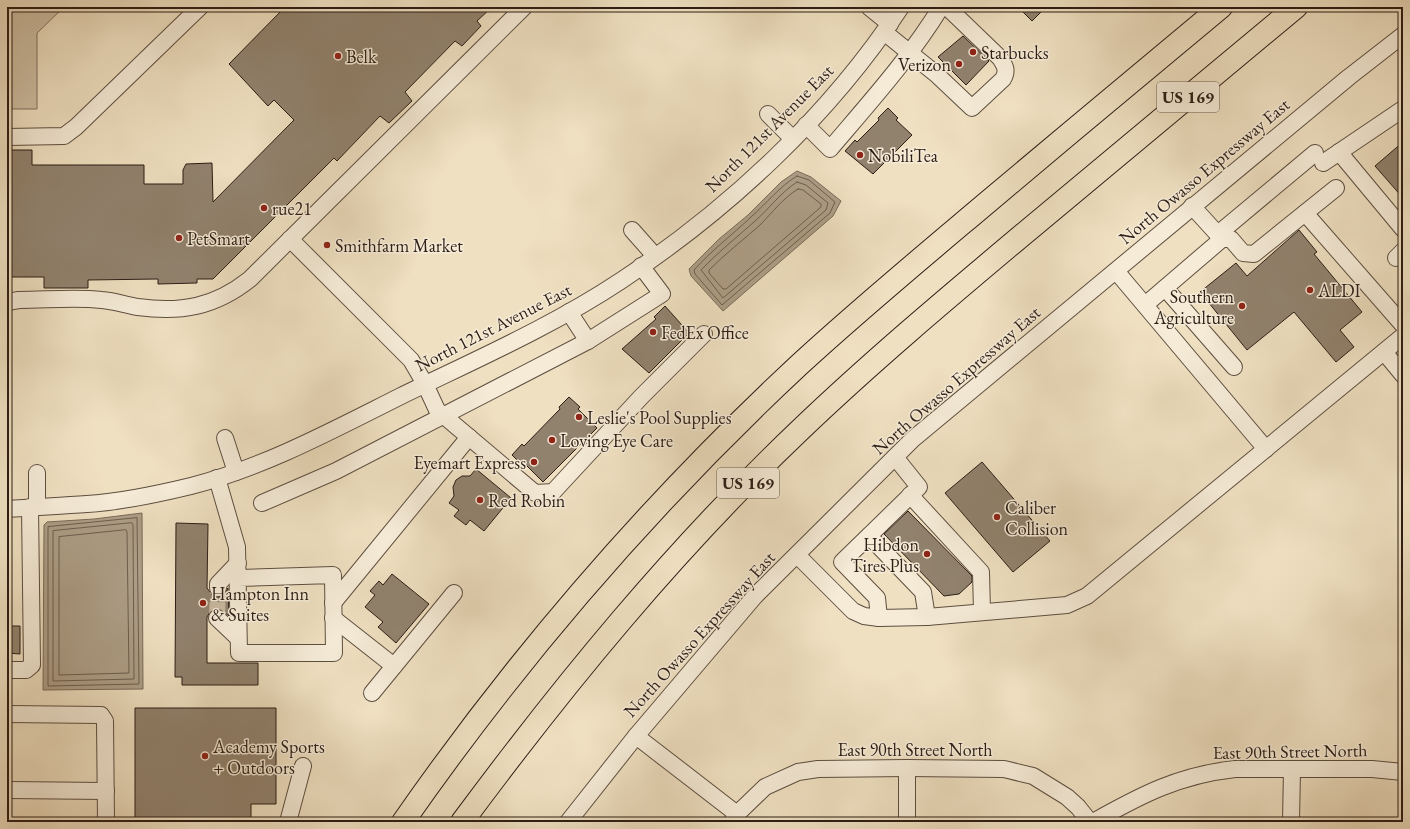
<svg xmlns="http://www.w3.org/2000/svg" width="1410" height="829" font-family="'EB Garamond',serif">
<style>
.green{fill:#cebfa4;stroke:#7d6e5c}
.water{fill:#ad9e87;stroke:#796a59}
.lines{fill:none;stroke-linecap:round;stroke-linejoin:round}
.shore{stroke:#6c5e4e;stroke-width:1}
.building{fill:#91826e;stroke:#2c1d15}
.minor-tunnel{stroke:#c8b99f;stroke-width:16;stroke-dasharray:16 8;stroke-linecap:butt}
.minor-casing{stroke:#5d4e40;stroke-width:18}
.highway-casing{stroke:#2c1d15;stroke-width:24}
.minor{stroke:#f5ebd7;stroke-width:16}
.highway{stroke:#efe0c1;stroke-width:22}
.poi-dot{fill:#8f2418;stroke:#f5ebd7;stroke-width:1.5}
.labels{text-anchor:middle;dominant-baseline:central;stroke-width:3;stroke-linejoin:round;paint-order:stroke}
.shield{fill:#f5ebd7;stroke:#685b4f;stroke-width:1}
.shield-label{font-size:17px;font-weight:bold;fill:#2c1d15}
.poi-label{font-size:18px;fill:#2c1d15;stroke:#f5ebd7;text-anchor:start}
.street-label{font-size:18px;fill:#2c1d15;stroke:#f5ebd7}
</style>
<rect width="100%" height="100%" fill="#efe0c1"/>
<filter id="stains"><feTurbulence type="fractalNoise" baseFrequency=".005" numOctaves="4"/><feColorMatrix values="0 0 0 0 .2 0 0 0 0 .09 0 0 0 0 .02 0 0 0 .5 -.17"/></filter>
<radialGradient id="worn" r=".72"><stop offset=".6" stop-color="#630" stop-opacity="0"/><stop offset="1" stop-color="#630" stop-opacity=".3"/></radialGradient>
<polygon class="green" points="7,7 64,7 37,33 37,109 7,109"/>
<g class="water">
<polygon points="797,171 811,177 841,201 833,216 723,311 691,276 689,269 719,239 748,215 781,182"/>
<polygon points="142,513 143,689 43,690 44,525 47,522 94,519"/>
</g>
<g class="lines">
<g class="shore">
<path d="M797 176 809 180 835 202 830 213 722 305 695 274 694 270C712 250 732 235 751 217 767 203 779 187 797 176Z"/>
<path d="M797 182 806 185 828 203 826 210 723 298 701 270C717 253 736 238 754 222 769 209 780 193 797 182Z"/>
<path d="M798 189 803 190 821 204V207L726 289H723L709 273V270C725 254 743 240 760 225 772 213 783 198 798 189Z"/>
<polygon points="137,518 139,684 48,686 48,527"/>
<polygon points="132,523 133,525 134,679 53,681 53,531"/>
<polygon points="126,530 127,532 129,673 59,675 59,537"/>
</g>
</g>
<g class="building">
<polygon points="285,7 492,7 477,21 481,26 462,46 455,41 405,92 412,101 389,123 380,116 337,161 334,158 213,279 197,279 197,283 158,284 158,279 88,280 88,288 44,288 44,277 7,277 7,150 32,150 32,165 144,165 144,184 183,184 183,170 186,164 212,163 213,202 294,120 274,100 268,106 229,64"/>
<polygon points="1018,7 1046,7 1032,21"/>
<polygon points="963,36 989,61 966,85 938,57"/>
<polygon points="888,108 898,118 896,120 912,135 873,174 845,151 855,140 857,142 879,120 878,118"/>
<polygon points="1403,142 1403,198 1375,166"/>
<polygon points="1299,230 1317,252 1314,254 1362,312 1340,330 1354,347 1336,362 1294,312 1247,350 1200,292 1236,263 1247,276"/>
<polygon points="665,306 689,333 649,373 622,349 656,319 654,317"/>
<polygon points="569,397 580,407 578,409 597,428 543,482 524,463 522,465 512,455 522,444 524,446 560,409 559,407"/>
<polygon points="982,462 1050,541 1013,572 945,493"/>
<polygon points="476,469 511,498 484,531 470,520 466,525 454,516 459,510 449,503 454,496 453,487 456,480 462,476 470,476"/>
<polygon points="908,511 972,576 972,582 959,594 944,596 884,534"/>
<polygon points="176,523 208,524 207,588 213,596 218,597 223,596 228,588 229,616 220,609 215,609 210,612 207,617 207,663 258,663 258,685 182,685 182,677 175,677"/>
<polygon points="392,574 429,604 396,643 378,627 383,622 365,607 375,595 370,591 379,581 383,585"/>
<polygon points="7,626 20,626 20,654 7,653"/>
<polygon points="135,708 276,708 276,804 251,804 251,822 135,822"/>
</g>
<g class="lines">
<polyline class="minor-tunnel" points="217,618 218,588"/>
<g class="minor-casing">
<g id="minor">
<polyline points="869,7 890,24"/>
<path d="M884 32 936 74 972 108 1003 79C1008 70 1005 66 1000 58L947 7"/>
<polyline points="768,114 792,138"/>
<path d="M806 125 830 149C869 103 909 59 941 7"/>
<polyline points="7,137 64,136 76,127 200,7"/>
<polyline points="1339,152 1403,229"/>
<polyline points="1323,163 1403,109"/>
<polyline points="1192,206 1222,239"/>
<polyline points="1305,213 1403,325"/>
<polyline points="632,230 655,256"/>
<polyline points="1218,234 1315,153"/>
<polyline points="290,239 411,360 425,384 437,410 535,493 553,492 641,397 704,334"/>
<polyline points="1396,258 1403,251"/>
<polyline points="1116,271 1266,449"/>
<polyline points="1165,288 1234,367"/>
<path d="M7 302 19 300C46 300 74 297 102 300 114 301 126 305 138 307 181 313 215 307 250 279L524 7"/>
<polyline points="1145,305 1222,239 1231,239 1243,253 1254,254 1336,188"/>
<polyline points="569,312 588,341"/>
<polyline points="1384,352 1403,375"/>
<polyline points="225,438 236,472"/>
<polyline points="37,473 37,507"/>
<polyline points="217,478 237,547 239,653 334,653 333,575 238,578"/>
<polyline points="910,495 981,572 982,612"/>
<polyline points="262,503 336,471 588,341 662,294 641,266"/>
<path d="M7 509C33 507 60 506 87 504 121 502 158 494 191 486 265 467 333 430 401 396 475 360 553 326 622 280 730 208 829 116 901 7"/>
<polyline points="869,536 923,592 927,617"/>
<polyline points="797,555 853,611 864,616 879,618 927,617 1067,605 1087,596 1403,336"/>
<polyline points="218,588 218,584 238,563"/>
<polyline points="333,603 469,437"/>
<polyline points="217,618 238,638"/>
<polyline points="333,618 394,666"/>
<polyline points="879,618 877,598 842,562 919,487 895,457"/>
<polyline points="7,670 26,670 32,665 30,507"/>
<polyline points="372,693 454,593"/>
<polyline points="7,714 101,715 105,721 106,822"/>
<polyline points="636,736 737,814"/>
<polyline points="7,790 106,791"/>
<polyline points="288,822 303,766"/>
<polyline points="568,822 636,736 755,596 913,439 1349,77 1403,35"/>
<polyline points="732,822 737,814 765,787 798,772 818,769 907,768 1004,769 1033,776 1067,797 1078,807 1090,822"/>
<polyline points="907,822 907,768"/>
<path d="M1093 822C1141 795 1179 775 1235 769H1372L1403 772"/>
<polyline points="1291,822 1292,769"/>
</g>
</g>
<g class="highway-casing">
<g id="highway">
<path d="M403 822C518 657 652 502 799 365 861 308 925 255 989 201 1066 136 1144 71 1221 7"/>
<path d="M462 822C565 683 674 550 799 431 870 363 945 300 1020 237 1112 160 1204 84 1296 7"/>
</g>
</g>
<use href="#minor" class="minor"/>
<use href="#highway" class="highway"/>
</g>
<g class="poi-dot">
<circle cx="973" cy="52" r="4"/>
<circle cx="338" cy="56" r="4"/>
<circle cx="959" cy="64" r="4"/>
<circle cx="860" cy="155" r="4"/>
<circle cx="264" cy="208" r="4"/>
<circle cx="179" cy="238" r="4"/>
<circle cx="327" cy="245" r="4"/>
<circle cx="1310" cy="290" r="4"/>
<circle cx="1242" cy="306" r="4"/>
<circle cx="653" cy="332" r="4"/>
<circle cx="579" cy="417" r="4"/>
<circle cx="552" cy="440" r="4"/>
<circle cx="534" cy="462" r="4"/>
<circle cx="480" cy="500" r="4"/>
<circle cx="997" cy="517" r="4"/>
<circle cx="927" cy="554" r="4"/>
<circle cx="203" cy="603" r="4"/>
<circle cx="205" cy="756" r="4"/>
</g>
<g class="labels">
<g class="shield">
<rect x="1157" y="82" width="62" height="30" rx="3"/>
<rect x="717" y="468" width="62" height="30" rx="3"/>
</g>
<g class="shield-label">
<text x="1188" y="97">US 169</text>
<text x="748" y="483">US 169</text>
</g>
<g class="poi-label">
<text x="981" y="52">Starbucks</text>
<text x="346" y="56">Belk</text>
<text x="951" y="64" text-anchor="end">Verizon</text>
<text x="868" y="155">NobiliTea</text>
<text x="272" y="208">rue21</text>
<text x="187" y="238">PetSmart</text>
<text x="335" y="245">Smithfarm Market</text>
<text x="1318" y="290">ALDI</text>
<text x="1234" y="296" text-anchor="end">Southern<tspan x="1234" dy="21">Agriculture</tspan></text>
<text x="661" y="332">FedEx Office</text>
<text x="587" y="417">Leslie's Pool Supplies</text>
<text x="560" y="440">Loving Eye Care</text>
<text x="526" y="462" text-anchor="end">Eyemart Express</text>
<text x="488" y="500">Red Robin</text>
<text x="1005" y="507">Caliber<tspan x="1005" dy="21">Collision</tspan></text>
<text x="919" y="544" text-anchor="end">Hibdon<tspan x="919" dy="21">Tires Plus</tspan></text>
<text x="211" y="593">Hampton Inn<tspan x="211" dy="21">&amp; Suites</tspan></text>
<text x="213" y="746">Academy Sports<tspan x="213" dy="21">+ Outdoors</tspan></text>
</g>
<g class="street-label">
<text transform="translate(769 128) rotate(-45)">North 121st Avenue East</text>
<text transform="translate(1204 171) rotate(-40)">North Owasso Expressway East</text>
<text transform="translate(493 327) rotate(-27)">North 121st Avenue East</text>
<text transform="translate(956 380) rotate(-41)">North Owasso Expressway East</text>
<text transform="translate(699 634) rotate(-48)">North Owasso Expressway East</text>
<text x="915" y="749">East 90th Street North</text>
<text transform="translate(1290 751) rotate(-1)">East 90th Street North</text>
</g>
</g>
<rect width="1410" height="829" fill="none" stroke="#efe0c1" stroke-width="24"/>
<rect x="8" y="8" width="1394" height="813" fill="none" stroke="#2c1d15" stroke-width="2"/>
<rect x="12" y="12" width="1386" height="805" fill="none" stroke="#2c1d15"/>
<rect width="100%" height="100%" filter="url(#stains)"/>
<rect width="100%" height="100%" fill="url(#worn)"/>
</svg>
